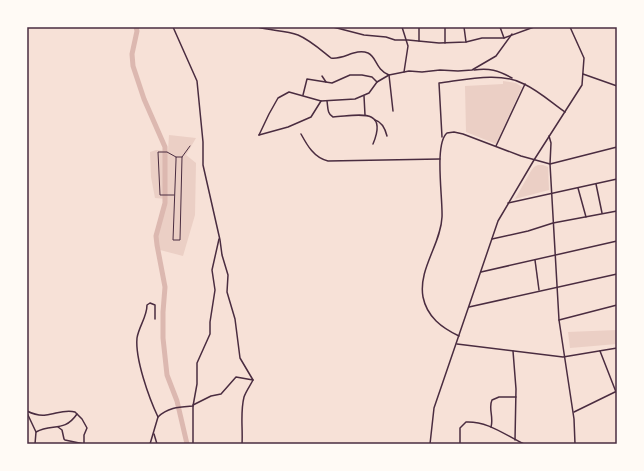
<svg xmlns="http://www.w3.org/2000/svg" width="644" height="471" font-family="Ubuntu,sans-serif">
<style>
.green{fill:#ebcfc5}
.lines{fill:none;stroke-linecap:round;stroke-linejoin:round}
.river{stroke:#dcb8b0;stroke-width:5}
.pedestrian{stroke:#4a2c40;stroke-width:1}
.minor{stroke:#4a2c40;stroke-width:1.5}
.neatline{fill:none;stroke:#4a2c40;stroke-width:1.5}
</style>
<rect width="100%" height="100%" fill="#f7e1d7"/>
<g class="green">
<polygon points="503,81 516,83 522,87 496,144 466,132 465,86 503,84"/>
<polygon points="169,135 196,138 186,155 196,163 195,215 183,256 160,250 157,240 167,199 155,198 151,177 150,152 156,150 168,151"/>
<polygon points="538,165 543,165 548,167 549,190 515,199 531,171 534,167"/>
<polygon points="617,330 617,344 570,348 568,332"/>
</g>
<g class="lines">
<polyline class="river" points="136,27 137,31 132,54 133,66 144,99 165,147 165,203 156,236 157,245 165,287 163,312 163,338 167,375 177,401 187,444"/>
<g class="pedestrian">
<polyline points="182,157 176,157 176,160 173,240 180,240 182,157 190,146"/>
<polyline points="174,195 160,195 158,152 167,152 176,157"/>
</g>
<g class="minor">
<path d="M173 27 197 81 203 142V165L220 240 222 255 228 275 227 292 235 319 240 358 253 380C250 386 246 391 244 397 240 413 243 428 242 444"/>
<path d="M258 27C271 31 285 30 298 35 310 40 321 50 331 58 344 60 355 48 368 53 377 57 375 69 389 75"/>
<polyline points="333,27 364,35 386,37 395,40 408,40 439,43 466,42 482,38 504,38 534,27"/>
<polyline points="402,27 408,46 404,72"/>
<polyline points="464,27 466,42"/>
<polyline points="500,27 504,38"/>
<polyline points="419,41 419,27"/>
<polyline points="445,43 445,27"/>
<path d="M474 70C489 68 498 70 512 78"/>
<polyline points="583,74 617,86"/>
<polyline points="389,75 393,111"/>
<polyline points="322,76 326,82"/>
<polyline points="303,95 307,79 332,83 350,75 362,75 372,77 377,82"/>
<polyline points="364,96 365,115"/>
<path d="M327 101C328 107 327 114 333 117 356 116 389 106 373 144"/>
<path d="M375 120C382 122 385 128 387 136"/>
<path d="M301 134C307 145 314 158 328 161L440 159"/>
<polyline points="259,135 269,114 278,98 289,92 321,101 355,99 369,93 377,82 389,75 409,71 422,72 440,70 458,71 472,70 496,56 512,34"/>
<polyline points="259,135 288,127 311,117 321,101"/>
<polyline points="549,136 551,143 550,164 617,147"/>
<path d="M442 137 439 83C464 80 501 71 524 84 539 91 552 103 565 112"/>
<polyline points="496,146 525,84"/>
<polyline points="596,184 602,213"/>
<polyline points="578,188 586,217"/>
<polyline points="508,203 617,179"/>
<polyline points="492,239 528,231 553,223 617,211"/>
<polyline points="535,260 539,290"/>
<polyline points="481,272 617,241"/>
<polyline points="469,307 617,274"/>
<path d="M155 319V305L150 303 147 305C147 317 139 326 137 338 135 359 149 398 158 417"/>
<polyline points="559,320 617,305"/>
<path d="M459 336C442 328 427 317 423 297 418 269 441 244 442 217 443 199 434 144 447 133L454 132 463 134 521 156 550 164 559 320 574 419 575 444"/>
<polyline points="457,344 563,357 617,348"/>
<polyline points="513,351 516,389 515,440"/>
<polyline points="600,351 616,392"/>
<polyline points="193,405 211,396 221,394 236,377 253,380"/>
<polyline points="193,406 193,444"/>
<path d="M27 411C33 414 39 416 46 415 56 414 65 409 75 412L82 419 87 428 84 435V444"/>
<polyline points="574,412 617,391"/>
<polyline points="27,413 36,432 35,444"/>
<polyline points="58,427 62,430 64,439 65,440 84,444"/>
<path d="M491 427C494 417 488 408 492 400L499 397H516"/>
<path d="M36 432C52 423 64 433 77 414"/>
<polyline points="154,434 157,444"/>
<path d="M150 444 158 417C168 407 180 407 193 406L197 384V363L210 334V322L215 290 212 270 219 239"/>
<polyline points="430,444 434,408 498,221 534,160 582,85 584,58 570,27"/>
<path d="M460 444V428L466 422C488 421 505 435 524 444"/>
</g>
</g>
<rect width="644" height="471" fill="none" stroke="#fffaf5" stroke-width="56"/>
<rect x="28" y="28" width="588" height="415" class="neatline"/>
</svg>
